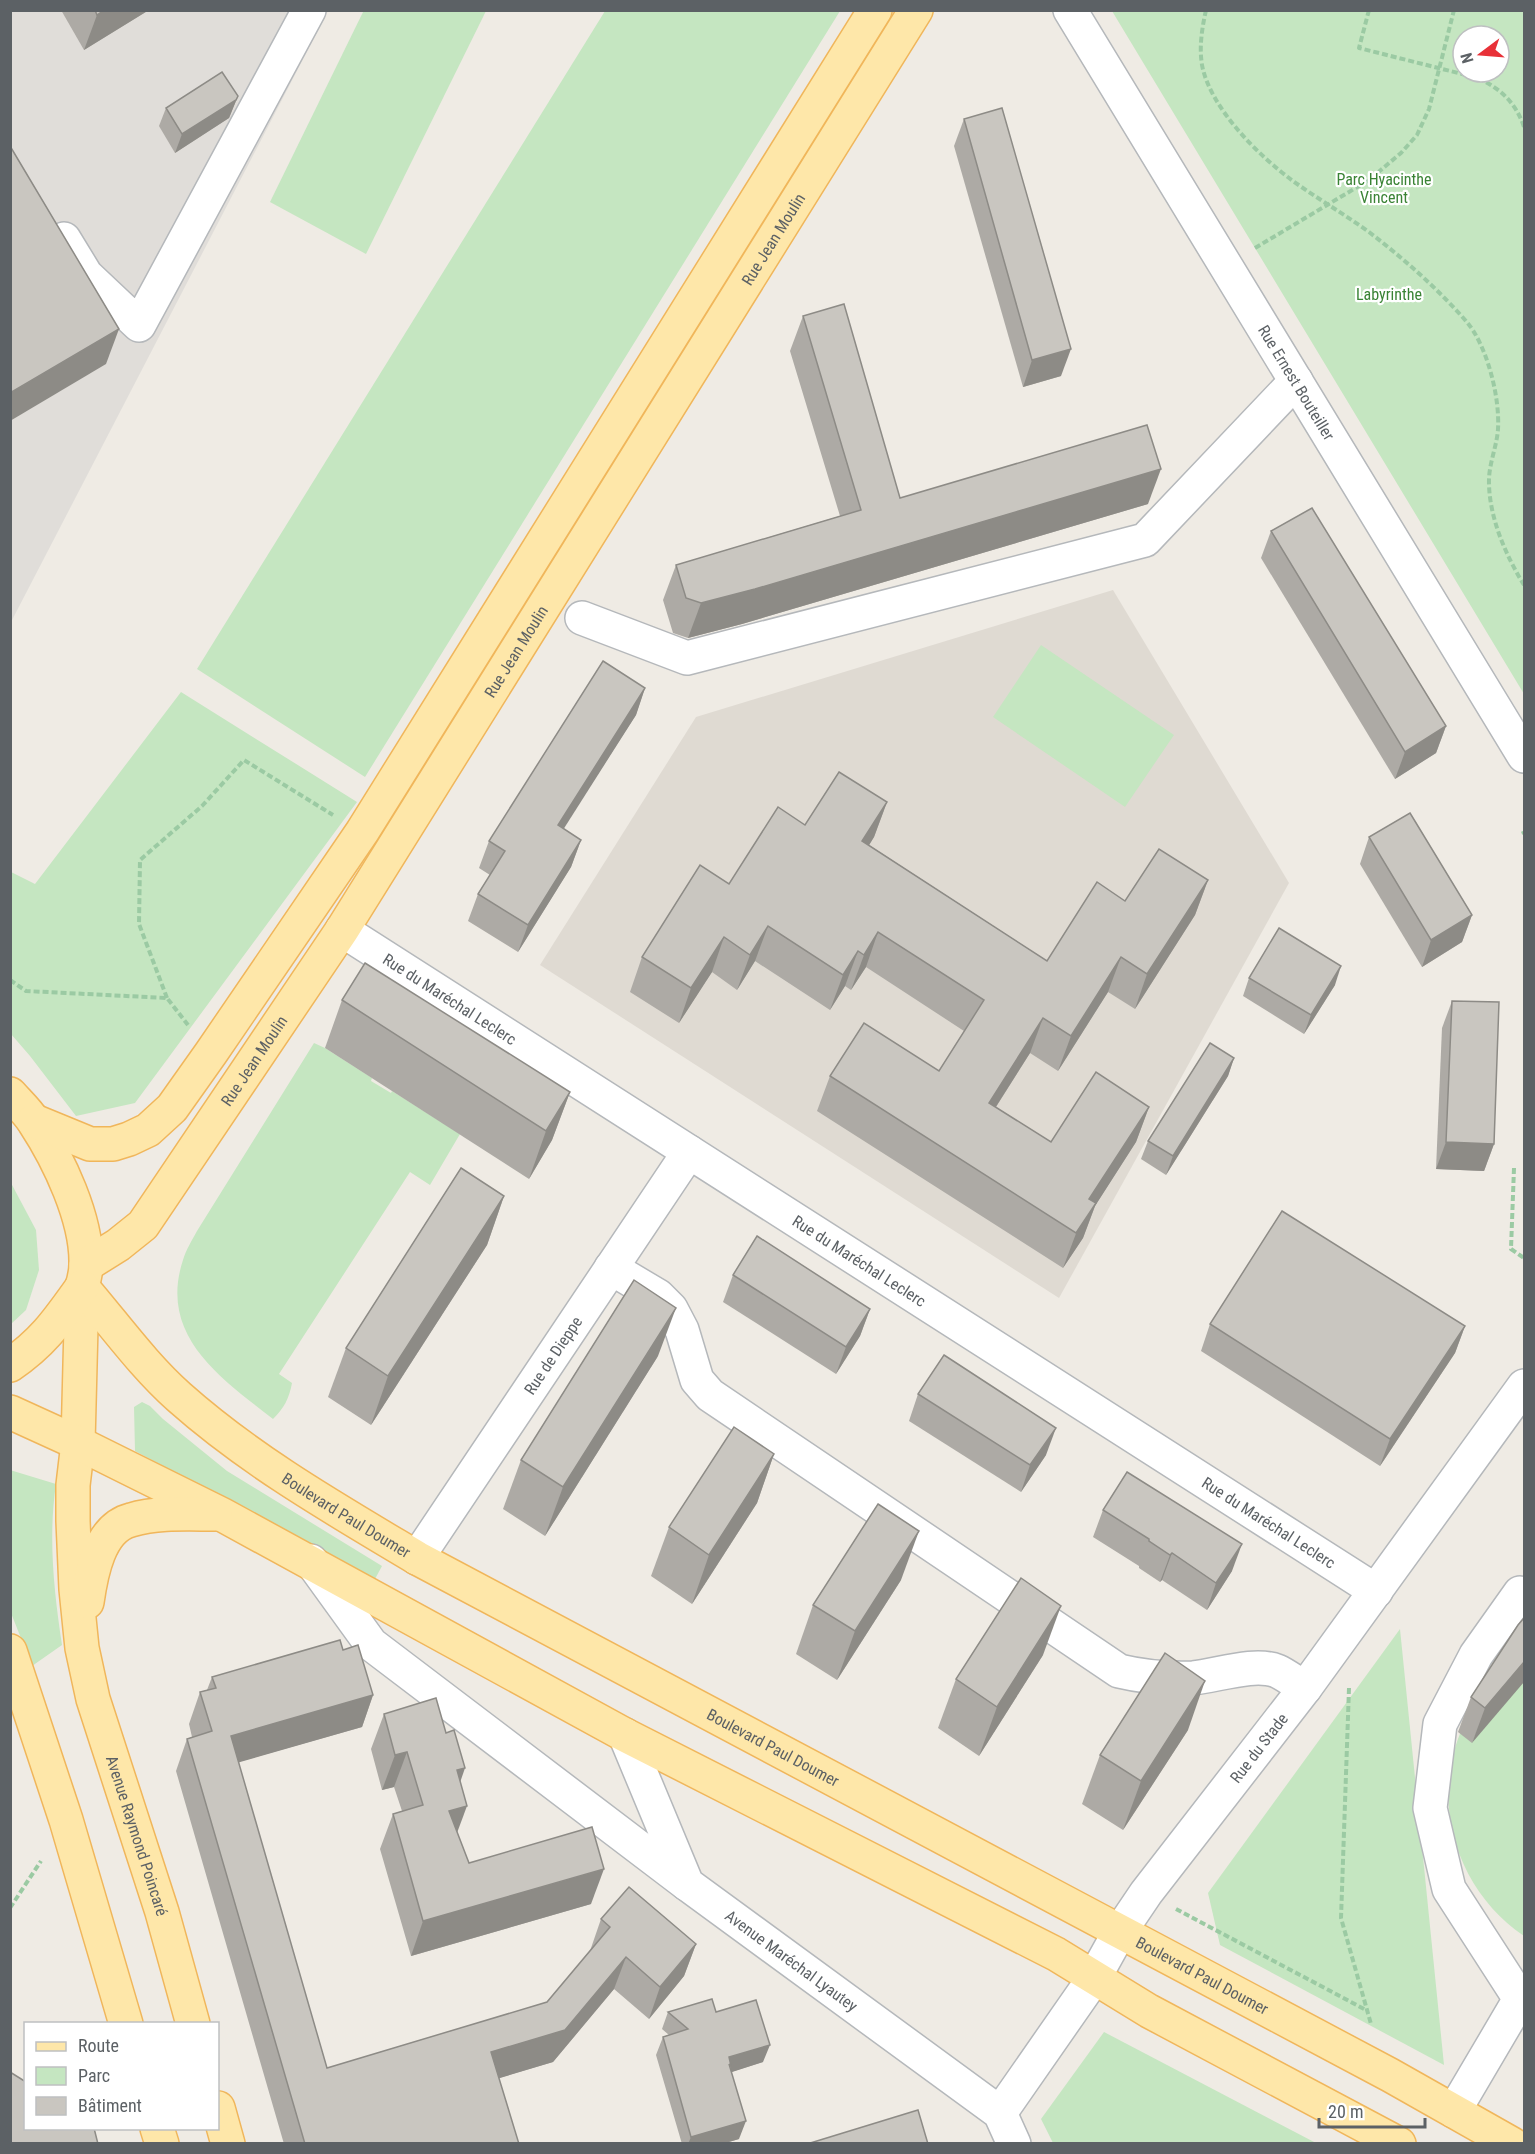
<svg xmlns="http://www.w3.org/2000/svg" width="1535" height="2154" font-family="'Roboto Condensed',sans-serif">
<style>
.industrial{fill:#e0ddd9}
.education{fill:#dfdad2}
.green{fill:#c5e6c1;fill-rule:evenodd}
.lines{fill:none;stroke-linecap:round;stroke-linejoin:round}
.minor-casing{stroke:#b5b8bb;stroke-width:36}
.major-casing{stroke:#f0b65b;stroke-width:36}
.path{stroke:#9bcaa3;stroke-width:4;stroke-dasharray:6 3;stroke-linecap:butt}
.minor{stroke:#fff;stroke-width:33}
.major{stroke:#fee7a9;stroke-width:33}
.wall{fill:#adaaa5}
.shaded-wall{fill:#8d8b86}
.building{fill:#c9c6c0;stroke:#8d8b86;stroke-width:1.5}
.labels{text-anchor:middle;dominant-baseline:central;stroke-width:4.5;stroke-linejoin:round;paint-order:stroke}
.park-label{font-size:16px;fill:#3a8335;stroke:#fff}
.street-label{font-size:16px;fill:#5c6165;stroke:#fff}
</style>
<rect width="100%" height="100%" fill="#efebe4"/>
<polygon class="industrial" points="11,11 328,11 11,622"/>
<polygon class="education" points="1113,590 1289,883 1059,1298 540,965 696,717"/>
<g class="green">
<polygon points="364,10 486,11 366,254 270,202"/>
<polygon points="605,11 840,11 365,777 197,669"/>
<path d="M1112 11H1524V694ZM1463 36H1499V72H1463Z"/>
<polygon points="1041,645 1174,735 1125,807 993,717"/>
<polygon points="181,692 357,802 135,1103 76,1116 30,1056 11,1034 11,872 35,884"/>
<path d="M314 1043 325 1048 372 1078 371 1081 391 1093 392 1091 460 1134 430 1185 410 1172 279 1374 292 1383C289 1399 284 1408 273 1419 221 1378 158 1336 183 1260 186 1250 192 1240 197 1231Z"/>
<polygon points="11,1183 36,1230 39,1270 26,1310 11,1324"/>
<polygon points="142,1402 150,1406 163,1419 227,1471 382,1566 375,1579 135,1451 134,1407"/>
<path d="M10 1470 56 1484C48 1538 54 1591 62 1645L32 1666 11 1613Z"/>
<polygon points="1400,1629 1444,2065 1220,1945 1208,1893"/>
<path d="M1524 1638V1936C1458 1891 1429 1804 1462 1729 1467 1720 1474 1711 1480 1703 1495 1681 1510 1660 1524 1638Z"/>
<polygon points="1104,2032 1316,2143 1053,2143 1041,2119"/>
</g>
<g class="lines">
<g class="minor-casing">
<g id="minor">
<path id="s1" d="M1070 10 1524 756"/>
<polyline points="64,239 86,275 139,325 309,10"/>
<polyline points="582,618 687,658 1145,540 1296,381"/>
<path id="s2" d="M342 930 1376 1591"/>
<path d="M611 1268 658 1296 671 1309 682 1330 697 1380 710 1395 1119 1671C1144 1677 1167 1679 1193 1678 1216 1676 1254 1662 1277 1671 1286 1675 1296 1683 1305 1688"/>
<path id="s3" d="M417 1558 689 1152"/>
<polyline points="311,1561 371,1644 687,1884"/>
<path id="s4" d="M625 1735 687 1884 1000 2113 1014 2144"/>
<polyline points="1454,2111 1520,1999 1449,1889 1430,1808 1440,1724 1476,1655 1520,1593"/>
<path id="s5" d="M1000 2113 1094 1978 1119 1933 1146 1893 1305 1688 1524 1386"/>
</g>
</g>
<g class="major-casing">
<g id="major">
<path id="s6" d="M10 1094C18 1103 28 1112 34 1122 59 1160 87 1219 86 1264 86 1272 84 1280 82 1287L78 1443 73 1485V1521L76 1589 82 1648 93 1699 162 1912 193 2024"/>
<polyline points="34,1121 90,1144 113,1144 129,1139 148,1130 172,1108 211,1053 362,832 875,10"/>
<path id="s7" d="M86 1265 118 1245 143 1225 342 930 916 10"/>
<path id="s8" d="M82 1287C114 1324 143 1365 179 1397 251 1461 335 1509 417 1558L1390 2075 1512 2144"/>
<path d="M10 1365C44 1342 59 1319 82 1287"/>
<polyline points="10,1412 78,1443 221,1514 625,1735 1056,1954 1149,2011 1399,2144"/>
<path d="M87 1602C91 1574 99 1528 131 1520 158 1512 188 1514 215 1514"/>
<polyline points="10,1651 66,1820 126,2024"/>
<polyline points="218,2108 228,2144"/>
<polyline points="157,2128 162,2144"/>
</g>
</g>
<g class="path">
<path d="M1206 10C1202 28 1199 47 1202 65 1210 108 1259 156 1293 181 1318 199 1344 214 1369 232 1404 259 1437 288 1466 321 1487 345 1500 397 1498 429 1497 445 1490 461 1489 478 1488 515 1505 554 1524 585"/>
<path d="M1369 10 1359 48 1478 78C1501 89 1516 103 1524 127"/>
<polyline points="1255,248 1369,180 1401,153 1417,135 1429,109 1454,10"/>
<polyline points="1523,831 1524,834"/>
<polyline points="10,980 26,991 167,998 188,1025"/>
<polyline points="167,998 139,924 140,860 202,806 244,760 333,815"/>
<polyline points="1514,1168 1511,1249 1524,1258"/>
<polyline points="1349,1688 1341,1918 1371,2024"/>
<polyline points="10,1908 41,1861"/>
<polyline points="1176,1909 1366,2010"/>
</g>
<use href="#minor" class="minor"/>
<use href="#major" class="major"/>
</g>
<g class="wall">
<polygon points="61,10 149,10 84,50"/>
<polygon points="238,96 229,118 175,153 159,126 166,108"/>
<polygon points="964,119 1061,376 1023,387 954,146"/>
<polygon points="803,316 900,498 1148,504 742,624 688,638 673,633 663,600 676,565 840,516 790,351"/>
<polygon points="1271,531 1446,726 1436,753 1395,779 1261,558"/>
<polygon points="645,688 636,715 563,828 581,840 571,867 518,952 468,921 478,894 490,875 479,868 489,841"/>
<polygon points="887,802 874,837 869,845 1047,961 1125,901 1208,880 1195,915 1135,1009 1108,992 1058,1071 1030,1053 996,1107 1051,1142 1149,1107 1136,1142 1095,1206 1083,1238 1063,1268 817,1111 830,1076 939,1071 964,1031 866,967 851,990 845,986 830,1010 755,961 737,990 712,972 679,1023 630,992 642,957 729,884 805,825"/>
<polygon points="1369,837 1472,915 1462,942 1422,967 1360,864"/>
<polygon points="1249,978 1335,985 1304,1034 1243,996"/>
<polygon points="342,1000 570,1092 552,1140 529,1179 325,1048"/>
<polygon points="1452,1001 1494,1144 1484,1171 1436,1169 1442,1028"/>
<polygon points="1234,1058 1228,1076 1166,1175 1141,1159 1148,1141"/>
<polygon points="504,1196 487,1245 371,1425 328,1397 346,1348"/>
<polygon points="733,1275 870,1309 860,1336 836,1374 723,1302"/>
<polygon points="1210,1324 1465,1326 1455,1353 1380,1466 1201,1351"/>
<polygon points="658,1356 545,1536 503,1509 521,1460"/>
<polygon points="918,1394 1046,1455 1021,1492 909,1421"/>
<polygon points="774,1454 757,1503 692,1604 651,1576 669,1527"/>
<polygon points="1103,1510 1232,1571 1207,1610 1162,1580 1160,1582 1139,1568 1139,1566 1093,1537"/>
<polygon points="901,1580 837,1680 796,1654 813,1605"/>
<polygon points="1524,1618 1472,1743 1458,1732 1471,1697"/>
<polygon points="343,1650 373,1695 362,1727 238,1762 327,2068 547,2002 590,1951 601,1919 696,1944 684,1976 649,2019 614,1989 553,2062 499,2078 519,2144 284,2144 176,1771 187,1739 192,1737 189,1724 200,1692 207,1690 212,1677"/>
<polygon points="1043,1655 979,1756 938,1728 956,1679"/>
<polygon points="384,1714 460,1782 457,1832 469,1863 591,1904 411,1956 380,1849 393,1814 402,1811 394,1787 382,1790 371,1749"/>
<polygon points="1188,1730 1123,1830 1082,1804 1100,1755"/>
<polygon points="668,2012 716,2012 763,2062 731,2072 739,2139 722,2144 682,2144 656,2055 663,2037 669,2035 662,2029"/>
</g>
<g class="shaded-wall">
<polygon points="104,10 149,10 84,50 97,15"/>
<polygon points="238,96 229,118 175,153 182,134"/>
<polygon points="119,329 106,364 10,421 10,393"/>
<polygon points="1071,349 1061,376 1023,387 1032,360"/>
<polygon points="1161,469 1148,504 742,624 688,638 701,603"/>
<polygon points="645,688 636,715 549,852 558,825"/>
<polygon points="1446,726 1436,753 1395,779 1405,752"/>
<polygon points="887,802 874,837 850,876 862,841"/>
<polygon points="581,840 571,867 518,952 528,925"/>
<polygon points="1208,880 1195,915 1135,1009 1147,974"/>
<polygon points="1472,915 1462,942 1422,967 1431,940"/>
<polygon points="768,926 755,961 737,990 750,955"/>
<polygon points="878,932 866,967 851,990 864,955"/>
<polygon points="724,937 712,972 679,1023 691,988"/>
<polygon points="858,951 845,986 830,1010 843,975"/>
<polygon points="1121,957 1108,992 1058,1071 1071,1036"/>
<polygon points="1341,966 1335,985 1304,1034 1311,1015"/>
<polygon points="1043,1018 1030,1053 976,1138 989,1103"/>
<polygon points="1234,1058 1228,1076 1166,1175 1173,1156"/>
<polygon points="570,1092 552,1140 529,1179 546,1131"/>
<polygon points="1149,1107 1136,1142 1095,1206 1083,1238 1063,1268 1089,1199"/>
<polygon points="1446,1142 1494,1144 1484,1171 1436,1169"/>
<polygon points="504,1196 487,1245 371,1425 388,1376"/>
<polygon points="676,1308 658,1356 545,1536 563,1487"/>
<polygon points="870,1309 860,1336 836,1374 846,1347"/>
<polygon points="1465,1326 1455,1353 1380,1466 1390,1439"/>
<polygon points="1056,1428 1046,1455 1021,1492 1030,1465"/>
<polygon points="774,1454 757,1503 692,1604 709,1555"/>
<polygon points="919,1531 901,1580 837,1680 855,1631"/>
<polygon points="1242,1544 1232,1571 1207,1610 1216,1583"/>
<polygon points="1172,1553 1162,1580 1160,1582 1170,1555"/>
<polygon points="1061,1606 1043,1655 979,1756 997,1707"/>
<polygon points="1524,1662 1524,1682 1472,1743 1485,1708"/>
<polygon points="1205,1681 1188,1730 1123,1830 1141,1781"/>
<polygon points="373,1695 362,1727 219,1768 231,1736"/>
<polygon points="407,1752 394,1787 382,1790 395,1755"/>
<polygon points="465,1768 453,1803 457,1770"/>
<polygon points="467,1806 454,1841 449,1811"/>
<polygon points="604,1869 591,1904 411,1956 423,1921"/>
<polygon points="696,1944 684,1976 649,2019 660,1987"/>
<polygon points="626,1957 614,1989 553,2062 480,2084 491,2052"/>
<polygon points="770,2045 763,2062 729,2073 731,2066 729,2057"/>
<polygon points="746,2121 739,2139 722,2144 688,2144 691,2137"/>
</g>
<g class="building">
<polygon points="95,10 104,10 97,15"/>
<polygon points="222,72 238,96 236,100 182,134 166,108"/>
<polygon points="1002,108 1071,349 1032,360 964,119"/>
<polygon points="10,146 119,329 10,393"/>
<polygon points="844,304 900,498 1147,425 1161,469 755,589 701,603 686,598 676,565 861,510 803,316"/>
<polygon points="1312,508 1446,726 1405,752 1271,531"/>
<polygon points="603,661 645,688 558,825 581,840 528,925 478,894 505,851 489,841"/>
<polygon points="839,772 887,802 862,841 1047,961 1097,882 1125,901 1159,849 1208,880 1147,974 1121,957 1071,1036 1043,1018 989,1103 1051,1142 1096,1072 1149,1107 1089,1199 1096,1203 1076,1233 830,1076 864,1023 939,1071 984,1000 878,932 864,955 858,951 843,975 768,926 750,955 724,937 691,988 642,957 700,865 729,884 778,807 805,825"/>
<polygon points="1410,813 1472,915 1431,940 1369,837"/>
<polygon points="1279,928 1341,966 1311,1015 1249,978"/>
<polygon points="365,963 570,1092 546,1131 342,1000"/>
<polygon points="1452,1001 1499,1002 1494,1144 1446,1142"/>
<polygon points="1210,1043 1234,1058 1173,1156 1148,1141"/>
<polygon points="461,1168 504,1196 388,1376 346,1348"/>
<polygon points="1282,1211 1465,1326 1390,1439 1210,1324"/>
<polygon points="757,1236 870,1309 846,1347 733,1275"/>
<polygon points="634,1280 676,1308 563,1487 521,1460"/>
<polygon points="944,1355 1056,1428 1030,1465 918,1394"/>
<polygon points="734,1427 774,1454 709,1555 669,1527"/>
<polygon points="1127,1472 1242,1544 1216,1583 1172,1553 1170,1555 1149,1541 1149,1539 1103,1510"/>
<polygon points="878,1504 919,1531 855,1631 813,1605"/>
<polygon points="1021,1578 1061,1606 997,1707 956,1679"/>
<polygon points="1524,1618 1524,1662 1485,1708 1471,1697 1518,1625"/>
<polygon points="340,1640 343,1650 358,1645 373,1695 231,1736 327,2068 547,2002 610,1927 601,1919 629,1887 696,1944 660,1987 626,1957 565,2030 491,2052 519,2144 305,2144 187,1739 212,1731 200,1692 216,1688 212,1677"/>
<polygon points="1165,1653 1205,1681 1141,1781 1100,1755"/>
<polygon points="436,1698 446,1733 454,1730 465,1768 457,1770 467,1806 449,1811 469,1863 592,1827 604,1869 423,1921 393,1814 423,1805 407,1752 395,1755 384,1714"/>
<polygon points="712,1999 716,2012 756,2000 770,2045 729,2057 731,2066 729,2064 746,2121 691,2137 663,2037 688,2029 668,2012"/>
<polygon points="10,2072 26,2082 26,2128 94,2128 98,2144 10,2144"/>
<polygon points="918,2110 928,2144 807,2144"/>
</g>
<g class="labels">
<g class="park-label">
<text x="1384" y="179">Parc Hyacinthe<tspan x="1384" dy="18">Vincent</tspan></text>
<text x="1389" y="294">Labyrinthe</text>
</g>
<g class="street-label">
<text stroke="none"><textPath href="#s7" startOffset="1240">Rue Jean Moulin</textPath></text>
<text stroke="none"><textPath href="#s1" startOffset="436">Rue Ernest Bouteiller</textPath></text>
<text stroke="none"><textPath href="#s7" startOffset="754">Rue Jean Moulin</textPath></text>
<text stroke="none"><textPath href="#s2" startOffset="128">Rue du Maréchal Leclerc</textPath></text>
<text stroke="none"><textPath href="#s7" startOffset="268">Rue Jean Moulin</textPath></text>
<text stroke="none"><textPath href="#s2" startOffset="614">Rue du Maréchal Leclerc</textPath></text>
<text stroke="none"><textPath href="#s3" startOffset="244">Rue de Dieppe</textPath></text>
<text stroke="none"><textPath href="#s8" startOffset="352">Boulevard Paul Doumer</textPath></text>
<text stroke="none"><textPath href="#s2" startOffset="1100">Rue du Maréchal Leclerc</textPath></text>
<text stroke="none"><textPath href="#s8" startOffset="838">Boulevard Paul Doumer</textPath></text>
<text stroke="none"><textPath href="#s5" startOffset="448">Rue du Stade</textPath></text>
<text stroke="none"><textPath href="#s6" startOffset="771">Avenue Raymond Poincaré</textPath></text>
<text stroke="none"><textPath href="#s4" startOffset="291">Avenue Maréchal Lyautey</textPath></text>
<text stroke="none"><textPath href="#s8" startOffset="1324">Boulevard Paul Doumer</textPath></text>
</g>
</g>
<rect width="1535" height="2154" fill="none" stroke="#5c6165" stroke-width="24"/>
<rect x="24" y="2022" width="195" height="108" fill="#ffffff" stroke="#bec0c1" stroke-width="1.5"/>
<rect x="36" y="2042" width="30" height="9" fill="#fee7a9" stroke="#bec0c1" stroke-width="1.5"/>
<text x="78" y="2052" font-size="18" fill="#5c6165">Route</text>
<rect x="36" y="2067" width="30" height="18" fill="#c5e6c1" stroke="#bec0c1" stroke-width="1.5"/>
<text x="78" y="2082" font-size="18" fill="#5c6165">Parc</text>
<rect x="36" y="2097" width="30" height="18" fill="#c9c6c0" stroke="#bec0c1" stroke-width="1.5"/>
<text x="78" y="2112" font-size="18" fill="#5c6165">Bâtiment</text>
<g transform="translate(1481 54) rotate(254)"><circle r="28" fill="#ffffff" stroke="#bec0c1" stroke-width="1.5"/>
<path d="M0-4.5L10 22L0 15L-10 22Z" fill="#e83138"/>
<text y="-9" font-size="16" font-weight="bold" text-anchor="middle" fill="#5c6165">N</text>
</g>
<path d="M1319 2118v9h106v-9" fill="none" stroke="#5c6165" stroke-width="3"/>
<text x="1328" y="2118" font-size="18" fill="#5c6165" stroke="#ffffff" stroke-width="4.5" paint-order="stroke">20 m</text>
</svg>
